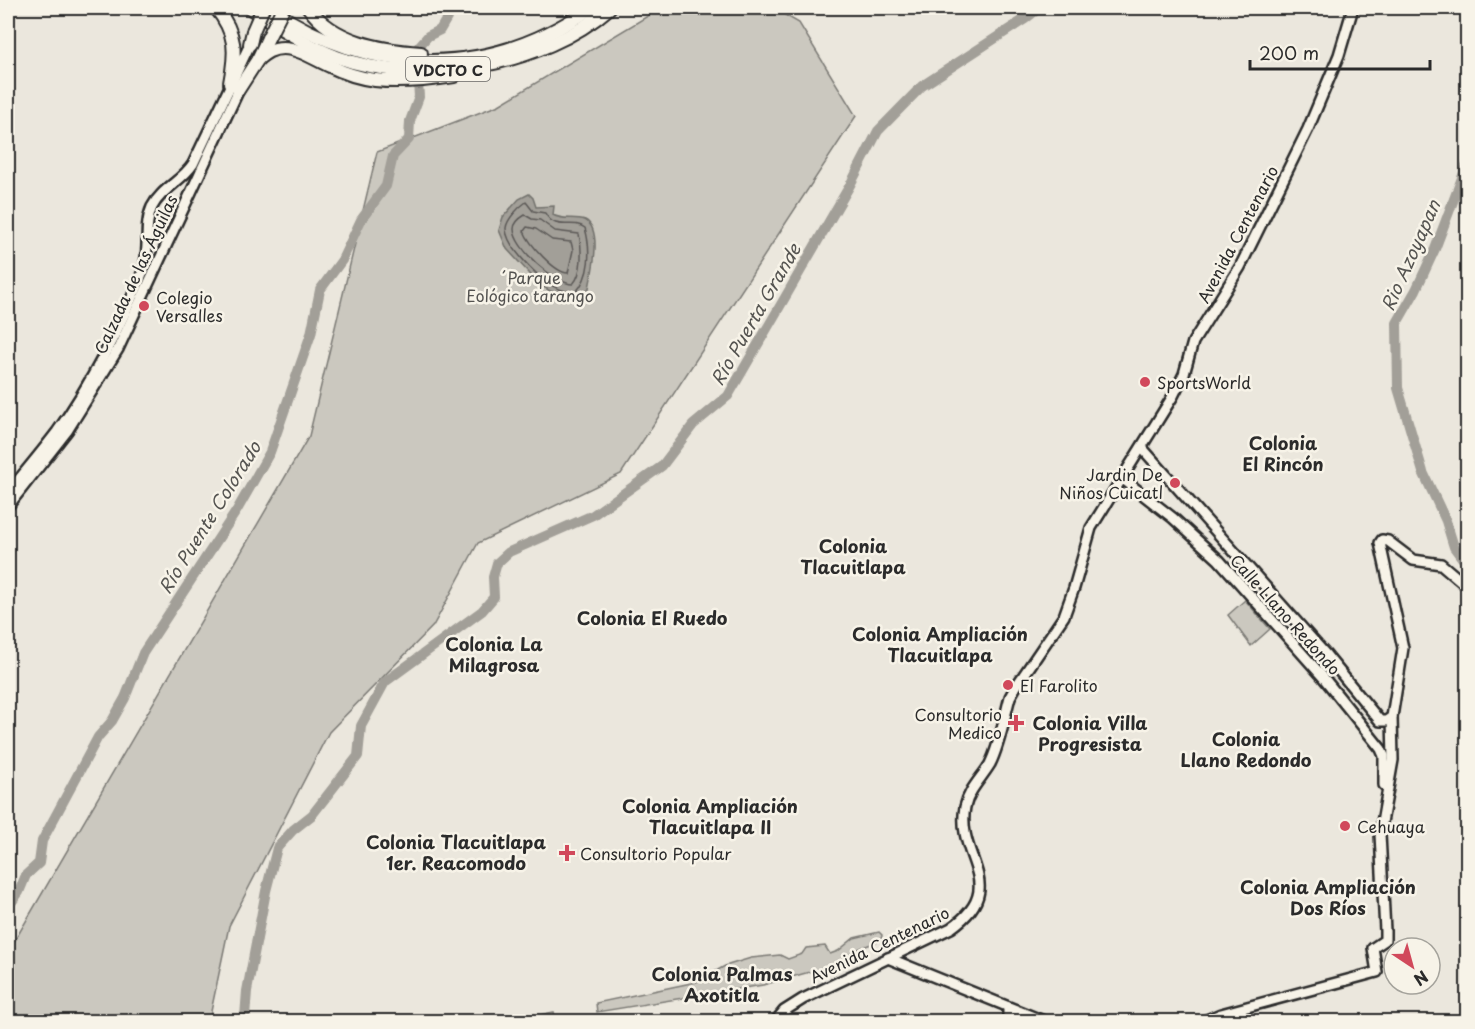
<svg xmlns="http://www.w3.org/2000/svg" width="1475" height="1029" font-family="'Playpen Sans',sans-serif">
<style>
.green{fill:#cbc8bf;stroke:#7b7a75;stroke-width:1.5}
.water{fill:#a29f98;stroke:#72716c;stroke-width:1.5}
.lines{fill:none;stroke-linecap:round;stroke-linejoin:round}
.shore{stroke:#5b5957;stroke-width:1.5}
.river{stroke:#a29f98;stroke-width:10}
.secondary-casing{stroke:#2b2b2b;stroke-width:14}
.highway-casing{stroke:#2b2b2b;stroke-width:16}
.secondary{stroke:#f7f3e8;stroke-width:9}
.highway{stroke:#f7f3e8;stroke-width:12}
.highway-bridge-casing{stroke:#2b2b2b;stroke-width:16;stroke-linecap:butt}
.highway-bridge{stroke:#f7f3e8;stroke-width:12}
.poi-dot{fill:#d1495b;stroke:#f7f3e8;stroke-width:2}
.labels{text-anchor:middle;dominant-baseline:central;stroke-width:5;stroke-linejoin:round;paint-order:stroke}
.shield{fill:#f7f3e8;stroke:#686764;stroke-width:1.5}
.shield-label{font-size:15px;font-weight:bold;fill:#2b2b2b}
.street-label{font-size:16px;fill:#2b2b2b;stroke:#f7f3e8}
.park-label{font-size:16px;fill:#535250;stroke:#f7f3e8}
.poi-label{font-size:16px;fill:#2b2b2b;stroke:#f7f3e8;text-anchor:start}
.water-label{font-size:18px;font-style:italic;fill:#555451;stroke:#f7f3e8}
.neighbourhood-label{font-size:18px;font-weight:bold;fill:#2b2b2b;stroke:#f7f3e8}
</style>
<rect width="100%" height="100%" fill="#ebe7dd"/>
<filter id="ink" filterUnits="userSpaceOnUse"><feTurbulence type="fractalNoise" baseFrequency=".0167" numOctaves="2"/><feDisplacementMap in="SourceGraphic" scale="12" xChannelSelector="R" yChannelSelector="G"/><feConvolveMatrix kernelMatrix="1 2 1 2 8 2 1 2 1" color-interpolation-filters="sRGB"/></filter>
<g filter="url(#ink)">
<g class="green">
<polygon points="661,8 773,8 799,23 856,116 621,474 478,543 433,626 329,732 229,926 209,1021 8,1021 8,952 309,436 377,152 499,105"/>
<polygon points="1245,600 1270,629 1251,646 1228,615"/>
<polygon points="879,932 882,935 881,940 856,950 825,972 813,971 763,985 597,1012 596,1003 696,982 725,966 751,958 780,955 788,959 802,954 806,948 825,946 830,954 838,951 854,938"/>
<polygon points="554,1012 556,1021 534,1021 534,1016"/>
</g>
<path class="water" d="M529 194 533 198 536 207 554 206 553 215C563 221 575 216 585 220 602 229 593 268 590 283L589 288 576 300 555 294 540 285 507 249 499 230 503 217 519 199Z"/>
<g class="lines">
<g class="shore">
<path d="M526 202 533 211 545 213C556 233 572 218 585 228 591 249 591 277 575 293 569 292 562 291 557 288 541 281 505 246 506 228 507 219 519 207 526 202Z"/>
<path d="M525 215 532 219 540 220 555 231 579 234C582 247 583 274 573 284 555 284 514 248 514 229 514 223 520 218 525 215Z"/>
<path d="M527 227 536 229 552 240 571 242 573 250 568 273C555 273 529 244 524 231Z"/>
</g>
<g class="river">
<polyline points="415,57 413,53 428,36 440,30 447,18 444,8"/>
<polyline points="1468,162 1435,249 1416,290 1397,323 1398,388 1423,472 1446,521 1454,547 1468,566"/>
<polyline points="8,907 19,892 26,875 39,863 42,841 98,737 112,721 125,698 143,653 237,510 270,452 311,334 320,290 342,260 361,220 386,186 393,156 409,139 410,121 419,97 418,81 420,74"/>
<polyline points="243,1022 245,1017 247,991 266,891 277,848 293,830 312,815 358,756 361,726 385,682 482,611 494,597 493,577 497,563 509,552 593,515 662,466 693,425 728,396 849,187 878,131 922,86 1025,19 1039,8"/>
</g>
<g class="secondary-casing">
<g id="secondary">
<polyline points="1142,448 1326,655 1380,721 1386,721 1392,717"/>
<polyline points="1123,479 1173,518 1219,560 1323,677 1381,749 1384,756 1384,785"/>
<path d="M8 493C24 473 41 453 57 432 89 388 123 322 143 271 151 250 143 226 152 207 161 189 182 181 193 164L252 40"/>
<polyline points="8,506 67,431 118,349 241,85"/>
<polyline points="888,958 1046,1022"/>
<polyline points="1008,1007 1008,1022"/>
<path d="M775 1022 784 1011 803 999 951 928C1011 886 955 858 965 807 969 789 981 779 990 764 1000 744 1004 719 1010 697L1015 688 1064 616 1074 588 1091 528 1173 396 1184 374 1193 342 1240 267 1308 129 1339 55 1353 8"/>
<polyline points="1202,1022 1221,1014 1377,972 1373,948 1385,940 1385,931 1380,834 1393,760 1392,717 1403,648 1380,543 1382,540 1388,541 1413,560 1441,564 1468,587"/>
</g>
</g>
<g class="highway-casing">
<g id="highway">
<path d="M216 8C237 34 236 52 230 83"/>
<path d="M250 8C278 27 306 45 337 57 420 88 544 66 609 8"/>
<path d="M269 8C372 78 489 79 591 8"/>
<path d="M309 8C333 42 381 50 421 53"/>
<polyline points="250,44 253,31"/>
<path d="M258 59C265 53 272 48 283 48 299 48 316 60 330 66 344 73 360 78 375 80 401 83 428 80 454 76"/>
<polyline points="238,90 258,59 268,38"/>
</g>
</g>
<use href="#secondary" class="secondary"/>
<use href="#highway" class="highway"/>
<g class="highway-bridge-casing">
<g id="highway-bridge">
<polyline points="253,31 263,8"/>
<polyline points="268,38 283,8"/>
</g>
</g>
<use href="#highway-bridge" class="highway-bridge"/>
</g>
</g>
<g class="poi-dot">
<circle cx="144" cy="306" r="6"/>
<circle cx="1145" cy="382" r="6"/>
<circle cx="1175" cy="483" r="6"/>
<circle cx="1008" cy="685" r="6"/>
<path d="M1013 714h6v6h6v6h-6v6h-6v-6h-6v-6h6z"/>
<circle cx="1345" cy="826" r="6"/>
<path d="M564 844h6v6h6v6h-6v6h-6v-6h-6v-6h6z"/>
</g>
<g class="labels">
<rect class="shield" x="406" y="57" width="84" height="24" rx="4.5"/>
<g class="shield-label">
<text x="448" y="69">VDCTO C</text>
</g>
<g class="street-label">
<text transform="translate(1237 234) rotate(-62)">Avenida Centenario</text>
<text transform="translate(135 274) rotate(-65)">Calzada de las Águilas</text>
<text transform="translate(1286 614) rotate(48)">Calle Llano Redondo</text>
<text transform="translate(879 944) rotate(-26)">Avenida Centenario</text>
</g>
<g class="park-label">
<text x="530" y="277">´Parque<tspan x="530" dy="18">Eológico tarango</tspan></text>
</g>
<g class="poi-label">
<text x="156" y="297">Colegio<tspan x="156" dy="18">Versalles</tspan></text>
<text x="1157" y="382">SportsWorld</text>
<text x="1163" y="474" text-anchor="end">Jardin De<tspan x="1163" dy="18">Niños Cuicatl</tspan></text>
<text x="1020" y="685">El Farolito</text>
<text x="1002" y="714" text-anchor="end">Consultorio<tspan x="1002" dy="18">Medico</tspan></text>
<text x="1357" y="826">Cehuaya</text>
<text x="580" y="853">Consultorio Popular</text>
</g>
<g class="water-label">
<text transform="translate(1410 255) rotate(-66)">Rio Azoyapan</text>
<text transform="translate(755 314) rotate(-60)">Río Puerta Grande</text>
<text transform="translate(209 517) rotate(-58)">Río Puente Colorado</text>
</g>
<g class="neighbourhood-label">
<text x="1283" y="442">Colonia<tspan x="1283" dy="21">El Rincón</tspan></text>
<text x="853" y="545">Colonia<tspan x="853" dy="21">Tlacuitlapa</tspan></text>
<text x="652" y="617">Colonia El Ruedo</text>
<text x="940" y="633">Colonia Ampliación<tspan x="940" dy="21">Tlacuitlapa</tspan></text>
<text x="494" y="643">Colonia La<tspan x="494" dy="21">Milagrosa</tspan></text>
<text x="1090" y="722">Colonia Villa<tspan x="1090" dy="21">Progresista</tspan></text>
<text x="1246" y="738">Colonia<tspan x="1246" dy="21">Llano Redondo</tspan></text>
<text x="710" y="805">Colonia Ampliación<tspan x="710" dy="21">Tlacuitlapa II</tspan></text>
<text x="456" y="841">Colonia Tlacuitlapa<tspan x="456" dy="21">1er. Reacomodo</tspan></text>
<text x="1328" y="886">Colonia Ampliación<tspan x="1328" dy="21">Dos Ríos</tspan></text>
<text x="722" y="973">Colonia Palmas<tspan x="722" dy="21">Axotitla</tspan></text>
</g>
</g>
<rect width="1475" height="1029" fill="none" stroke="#f7f3e8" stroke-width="30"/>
<rect x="15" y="15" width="1445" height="999" fill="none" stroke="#2b2b2b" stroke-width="2" filter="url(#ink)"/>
<g transform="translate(1412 966) rotate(144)"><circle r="28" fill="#f7f3e8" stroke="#a5a39c" stroke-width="1.5"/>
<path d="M0-4.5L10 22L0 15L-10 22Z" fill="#d1495b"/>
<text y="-9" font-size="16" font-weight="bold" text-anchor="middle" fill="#2b2b2b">N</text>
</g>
<path d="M1250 60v9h180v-9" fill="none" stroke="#2b2b2b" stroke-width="3"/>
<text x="1259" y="60" font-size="18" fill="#2b2b2b" stroke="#f7f3e8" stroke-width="4.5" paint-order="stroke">200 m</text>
</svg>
